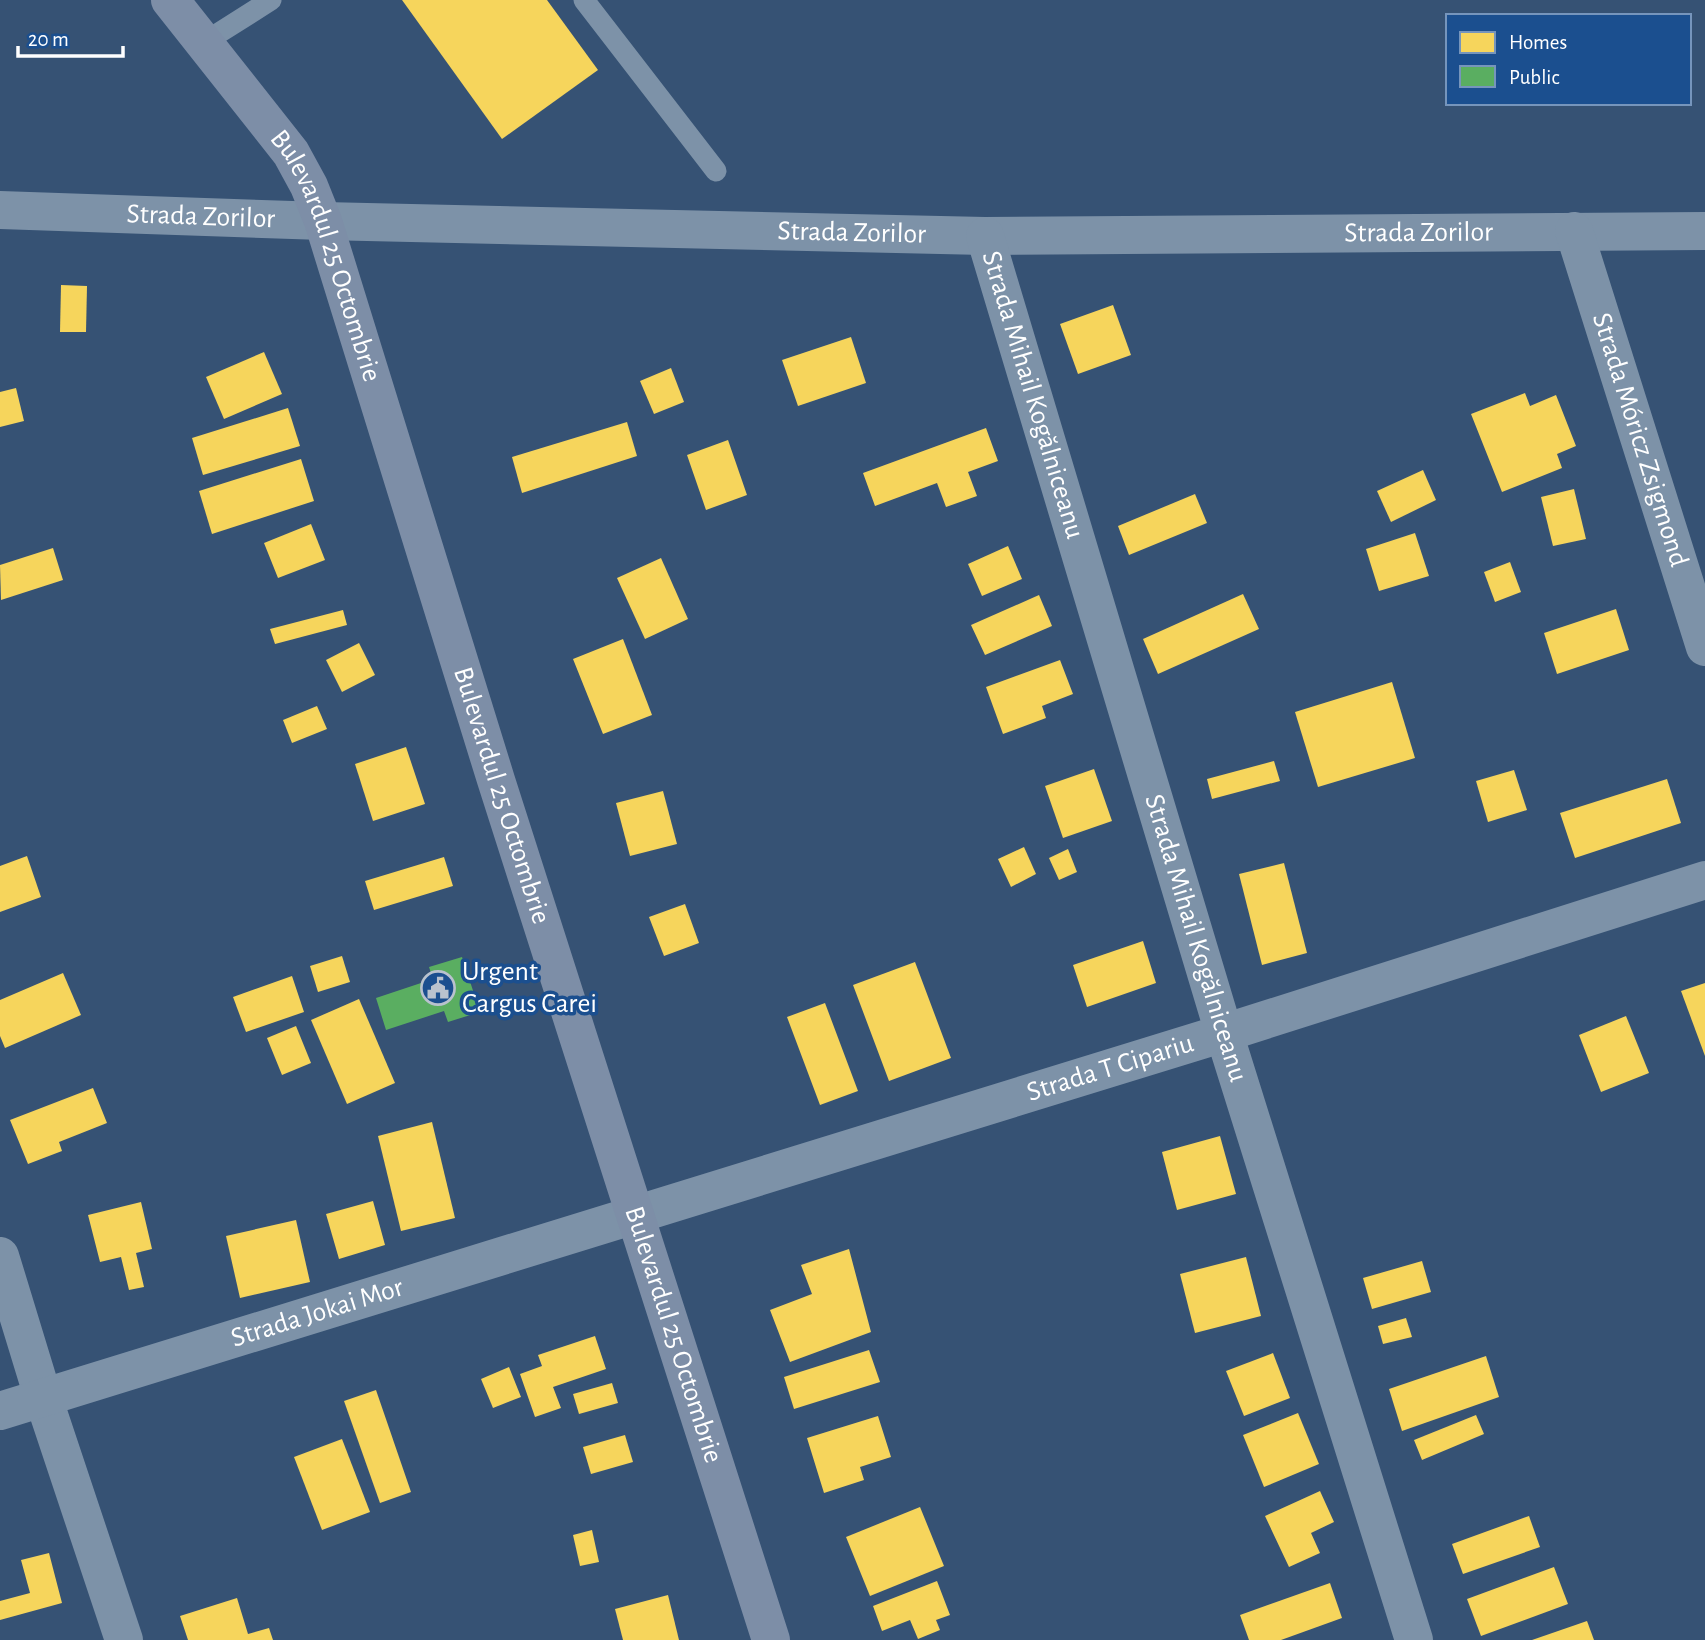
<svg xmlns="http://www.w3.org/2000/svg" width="1705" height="1640" font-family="'Alegreya Sans',sans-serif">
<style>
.homes{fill:#f6d55c}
.public{fill:#5aae61}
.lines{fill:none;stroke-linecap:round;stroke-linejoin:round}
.lane{stroke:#7d92a8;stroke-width:21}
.street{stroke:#7d92a8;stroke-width:38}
.primary{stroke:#7d8ea7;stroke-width:38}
.labels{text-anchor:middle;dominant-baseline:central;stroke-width:7;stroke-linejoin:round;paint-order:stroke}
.street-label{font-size:28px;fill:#fff;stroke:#1b4f8f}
.poi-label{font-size:28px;fill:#fff;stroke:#1b4f8f;text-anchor:start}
</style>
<rect width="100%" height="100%" fill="#365274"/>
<g class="homes">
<polygon points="402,0 547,0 598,70 502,139"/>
<polygon points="61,285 87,286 86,332 60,332"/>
<polygon points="1113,305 1131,355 1078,374 1060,324"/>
<polygon points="851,337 866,383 798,406 782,360"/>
<polygon points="264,352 282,394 224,419 206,377"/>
<polygon points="671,368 684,402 654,414 640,381"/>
<polygon points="16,388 24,421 0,427 0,392"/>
<polygon points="1525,393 1530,406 1556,395 1576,446 1557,454 1562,468 1502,492 1471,414"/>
<polygon points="288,408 300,446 203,475 192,438"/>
<polygon points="627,422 637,456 522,493 512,457"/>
<polygon points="986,428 998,461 968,472 977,496 946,507 937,483 875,506 863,473"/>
<polygon points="728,440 747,495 706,510 687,455"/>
<polygon points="301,459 314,501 212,534 199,491"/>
<polygon points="1423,470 1436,500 1391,522 1377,491"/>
<polygon points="1574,489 1586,539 1553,546 1541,497"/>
<polygon points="1195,494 1207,523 1129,555 1118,526"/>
<polygon points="311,524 325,560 278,578 264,543"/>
<polygon points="1415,533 1429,576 1379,591 1366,549"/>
<polygon points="1008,546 1022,579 982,596 968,564"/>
<polygon points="53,548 63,580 1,600 0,565"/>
<polygon points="661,558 688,619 645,639 617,578"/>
<polygon points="1510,562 1521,592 1495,602 1484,572"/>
<polygon points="1243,594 1259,629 1158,674 1143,639"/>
<polygon points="1039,595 1052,626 985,655 971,625"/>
<polygon points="1616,609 1629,650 1557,674 1544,633"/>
<polygon points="343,610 347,625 275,644 270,629"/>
<polygon points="623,639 652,715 603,734 573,659"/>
<polygon points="359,643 375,675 342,692 326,660"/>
<polygon points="1060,660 1073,694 1042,706 1046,718 1003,734 986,687"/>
<polygon points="1392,682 1415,758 1318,787 1295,712"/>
<polygon points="317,706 327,729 292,743 283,720"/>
<polygon points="406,747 425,804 373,821 355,764"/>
<polygon points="1274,761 1280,781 1212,799 1207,779"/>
<polygon points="1094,769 1112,821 1063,838 1045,786"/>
<polygon points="1514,770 1527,810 1488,822 1476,781"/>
<polygon points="1667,779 1681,823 1575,858 1560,813"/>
<polygon points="663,791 677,844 630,856 616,803"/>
<polygon points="1024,847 1036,874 1011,887 998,859"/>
<polygon points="1068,849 1077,872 1059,880 1049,858"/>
<polygon points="27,856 41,897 0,912 0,866"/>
<polygon points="444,857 453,886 374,910 365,881"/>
<polygon points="1284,863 1307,953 1262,965 1239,874"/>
<polygon points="685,904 699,943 664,956 649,917"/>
<polygon points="1143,941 1156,983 1087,1007 1073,965"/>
<polygon points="342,956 350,982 318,992 310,966"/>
<polygon points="915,962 951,1058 889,1081 853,985"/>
<polygon points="63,973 81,1015 5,1048 0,1036 0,1000"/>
<polygon points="292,976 304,1012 246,1032 233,997"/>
<polygon points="1705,983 1705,1056 1681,991"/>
<polygon points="359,999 395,1083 347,1104 311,1020"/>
<polygon points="825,1003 858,1091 820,1105 787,1017"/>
<polygon points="1626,1016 1649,1073 1601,1092 1579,1035"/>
<polygon points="296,1026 311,1063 282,1075 267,1038"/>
<polygon points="93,1088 107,1123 59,1142 62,1151 28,1164 10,1120"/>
<polygon points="432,1122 455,1218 401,1231 378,1136"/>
<polygon points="1220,1136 1236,1194 1177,1210 1162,1152"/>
<polygon points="373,1201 385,1245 339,1259 326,1214"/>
<polygon points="141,1202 152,1249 136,1253 144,1287 129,1290 121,1257 100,1262 88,1215"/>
<polygon points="296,1220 310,1282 240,1298 226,1236"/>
<polygon points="849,1249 871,1332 790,1362 770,1310 812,1294 801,1265"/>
<polygon points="1246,1257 1261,1316 1195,1333 1180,1274"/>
<polygon points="1422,1261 1431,1292 1372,1309 1363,1278"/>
<polygon points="1406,1318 1412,1337 1383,1344 1378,1326"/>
<polygon points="595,1336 606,1369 553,1387 561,1408 535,1417 520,1374 542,1366 538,1355"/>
<polygon points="869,1350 880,1382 794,1409 784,1377"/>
<polygon points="1273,1353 1290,1398 1244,1416 1226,1371"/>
<polygon points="1486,1356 1499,1397 1402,1431 1389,1389"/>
<polygon points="509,1367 521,1397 493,1408 481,1379"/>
<polygon points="612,1383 618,1403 579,1414 573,1394"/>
<polygon points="376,1390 411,1492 380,1503 344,1401"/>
<polygon points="1298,1413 1319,1464 1264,1487 1243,1435"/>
<polygon points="1476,1415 1484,1434 1422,1460 1414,1440"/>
<polygon points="878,1416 891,1457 860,1467 864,1480 824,1493 807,1438"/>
<polygon points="625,1435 633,1462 591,1474 583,1447"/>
<polygon points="342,1439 370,1512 322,1530 294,1457"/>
<polygon points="1320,1491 1334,1522 1311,1533 1320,1553 1289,1567 1265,1516"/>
<polygon points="920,1507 944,1566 870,1596 846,1537"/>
<polygon points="1529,1516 1540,1547 1463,1574 1452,1544"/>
<polygon points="592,1530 599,1562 580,1566 573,1535"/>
<polygon points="49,1553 62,1603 0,1620 0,1601 30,1593 21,1560"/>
<polygon points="1554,1567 1568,1604 1481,1636 1467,1599"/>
<polygon points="937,1581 950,1615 936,1620 940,1630 918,1639 910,1620 882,1631 873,1606"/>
<polygon points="1330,1583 1342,1618 1281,1640 1249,1640 1240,1615"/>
<polygon points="668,1595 679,1640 623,1640 615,1609"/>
<polygon points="237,1598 248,1634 269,1628 273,1640 188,1640 180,1616"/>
<polygon points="1587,1621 1594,1640 1532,1640"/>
</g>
<polygon class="public" points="462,957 480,1012 448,1022 444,1011 386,1030 376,998 433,979 429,967"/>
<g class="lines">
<g class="lane">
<polyline points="584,0 716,171"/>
<polyline points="203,43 271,0"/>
</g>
<g class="street">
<path id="s1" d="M0 210 323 221 985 236 1705 231"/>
<path id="s2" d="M1574 231 1705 647"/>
<path id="s3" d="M985 236 1224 1033 1414 1640"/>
<polyline points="0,1256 43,1397 124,1640"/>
<path id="s4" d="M0 1411 1224 1033 1705 880"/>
</g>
<path class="primary" id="s5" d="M170 0 291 153 309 186 323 221 496 780 771 1640"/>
</g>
<defs>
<g id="civic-ring" transform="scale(1.75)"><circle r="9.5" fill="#1b4f8f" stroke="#b9c2ce" stroke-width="1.5"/><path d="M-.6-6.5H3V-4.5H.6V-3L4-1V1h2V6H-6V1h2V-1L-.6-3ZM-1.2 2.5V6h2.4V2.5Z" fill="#b9c2ce"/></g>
</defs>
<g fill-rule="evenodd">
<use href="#civic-ring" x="438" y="988"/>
</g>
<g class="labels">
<g class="street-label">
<text stroke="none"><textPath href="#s1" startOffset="201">Strada Zorilor</textPath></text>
<text stroke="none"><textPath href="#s1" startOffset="1419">Strada Zorilor</textPath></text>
<text stroke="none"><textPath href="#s1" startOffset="852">Strada Zorilor</textPath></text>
<text stroke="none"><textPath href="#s5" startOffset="304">Bulevardul 25 Octombrie</textPath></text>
<text stroke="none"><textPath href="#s3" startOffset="166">Strada Mihail Kogălniceanu</textPath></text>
<text stroke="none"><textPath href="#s2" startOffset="219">Strada Móricz Zsigmond</textPath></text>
<text stroke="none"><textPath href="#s5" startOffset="872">Bulevardul 25 Octombrie</textPath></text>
<text stroke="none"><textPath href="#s3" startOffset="733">Strada Mihail Kogălniceanu</textPath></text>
<text stroke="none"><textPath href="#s4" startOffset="1162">Strada T Cipariu</textPath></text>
<text stroke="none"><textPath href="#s4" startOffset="332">Strada Jokai Mor</textPath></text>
<text stroke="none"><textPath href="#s5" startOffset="1438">Bulevardul 25 Octombrie</textPath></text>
</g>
<g class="poi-label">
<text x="462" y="972">Urgent<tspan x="462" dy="32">Cargus Carei</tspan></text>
</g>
</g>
<rect x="1446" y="14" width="245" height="91" fill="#1b4f8f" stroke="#7695bc" stroke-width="2"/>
<rect x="1460" y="32" width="35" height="21" fill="#f6d55c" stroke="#7695bc" stroke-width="2"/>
<text x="1509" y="49" font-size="21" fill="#ffffff">Homes</text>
<rect x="1460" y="66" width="35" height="21" fill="#5aae61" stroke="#7695bc" stroke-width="2"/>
<text x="1509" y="84" font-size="21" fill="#ffffff">Public</text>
<path d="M18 46v10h105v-10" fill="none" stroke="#ffffff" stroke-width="3.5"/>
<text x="28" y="46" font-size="21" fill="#ffffff" stroke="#1b4f8f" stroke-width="5" paint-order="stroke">20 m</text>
</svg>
